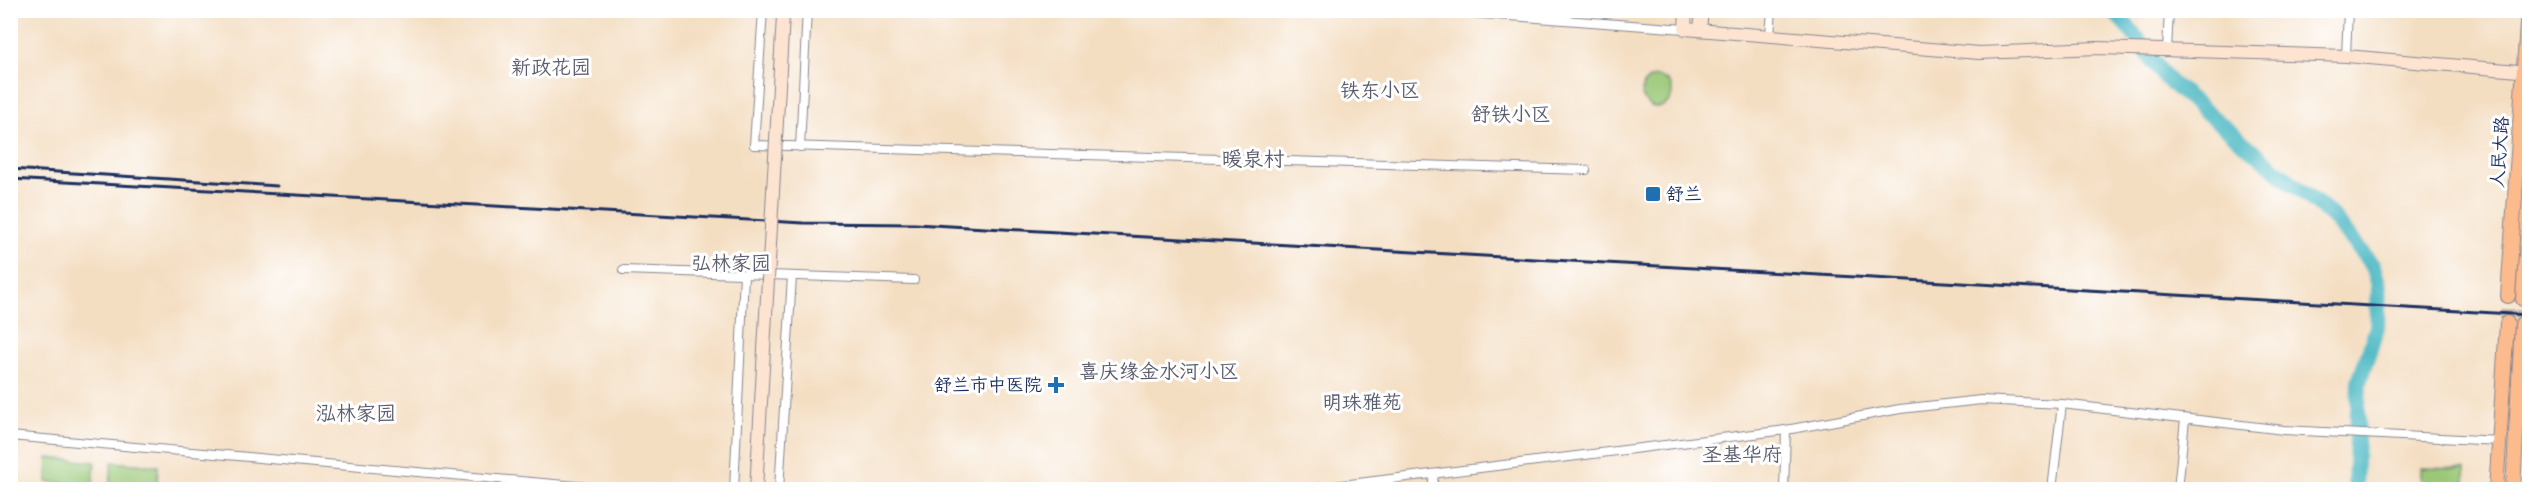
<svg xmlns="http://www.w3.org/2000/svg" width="2540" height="500" font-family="'Architects Daughter','LXGW WenKai TC',sans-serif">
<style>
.green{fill:#9ac876;stroke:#5a7c6a;stroke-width:1.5}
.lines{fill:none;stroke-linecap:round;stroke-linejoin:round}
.river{stroke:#49b7c3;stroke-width:16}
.primary-tunnel{stroke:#c9bbae;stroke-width:14;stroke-dasharray:14 7;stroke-linecap:butt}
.street-casing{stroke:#888690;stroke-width:10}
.secondary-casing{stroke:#888690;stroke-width:14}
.primary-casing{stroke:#888690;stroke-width:16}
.street{stroke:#fff;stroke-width:8}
.secondary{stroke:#fde4d1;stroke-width:12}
.primary{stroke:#fbbb8d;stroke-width:14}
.rail{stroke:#1b2f5e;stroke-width:3}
.secondary-bridge-casing{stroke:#888690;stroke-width:14;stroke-linecap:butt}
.secondary-bridge{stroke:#fde4d1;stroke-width:12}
.poi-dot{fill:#1f6fb2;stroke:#fff;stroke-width:2}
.labels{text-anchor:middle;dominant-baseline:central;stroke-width:6;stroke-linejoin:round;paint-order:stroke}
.street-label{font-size:18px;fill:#1b2f5e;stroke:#fff}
.poi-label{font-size:18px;fill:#1b2f5e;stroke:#fff;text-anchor:start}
.neighbourhood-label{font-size:20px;fill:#5a5c6d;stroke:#fff}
.quarter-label{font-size:21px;fill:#5a5c6d;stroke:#fff}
</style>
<rect width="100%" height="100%" fill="#fff"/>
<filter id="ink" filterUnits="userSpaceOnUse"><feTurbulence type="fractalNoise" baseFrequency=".0167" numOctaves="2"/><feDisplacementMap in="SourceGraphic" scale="12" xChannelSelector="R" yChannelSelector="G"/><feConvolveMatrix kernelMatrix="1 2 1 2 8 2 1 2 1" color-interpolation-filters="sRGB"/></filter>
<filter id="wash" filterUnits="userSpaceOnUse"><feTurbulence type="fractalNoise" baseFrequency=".008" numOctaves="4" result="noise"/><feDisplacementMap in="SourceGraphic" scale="24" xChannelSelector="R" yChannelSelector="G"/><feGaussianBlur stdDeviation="1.35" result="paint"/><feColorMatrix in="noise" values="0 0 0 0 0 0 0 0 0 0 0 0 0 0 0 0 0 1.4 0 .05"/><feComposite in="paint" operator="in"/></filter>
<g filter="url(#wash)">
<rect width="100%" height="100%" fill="#f4dec2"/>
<g class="green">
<circle cx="1657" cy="92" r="15"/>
<polygon points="48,458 95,462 93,485 47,482"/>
<polygon points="112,462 158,466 157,489 110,485"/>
<polygon points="2421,468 2465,469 2465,489 2421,489"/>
</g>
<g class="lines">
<path class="river" d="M2111 10C2136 30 2149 61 2171 83L2332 216 2373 266 2379 286 2377 327 2359 382 2355 490"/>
</g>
</g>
<g filter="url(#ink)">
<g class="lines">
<g class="primary-tunnel">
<polyline points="2507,323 2508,296"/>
<polyline points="2522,324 2523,299"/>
</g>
<g class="street-casing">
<g id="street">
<polyline points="763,10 754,145 1586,170"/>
<polyline points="1430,10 1685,29"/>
<polyline points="1770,35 1772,10"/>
<polyline points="2167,50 2169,10"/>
<polyline points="2346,56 2348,10"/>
<polyline points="800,147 807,10"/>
<polyline points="623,270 914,280"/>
<polyline points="2529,431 2530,431"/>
<polyline points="10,436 622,490"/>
<polyline points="734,490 744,274"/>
<polyline points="779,490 792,276"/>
<polyline points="1302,490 1786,430 1900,409 1981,400 2062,404 2284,430 2499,441"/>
<polyline points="1432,490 1434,474"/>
<polyline points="1784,490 1786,430"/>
<polyline points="2052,490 2062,404"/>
<polyline points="2178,490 2185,419"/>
</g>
</g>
<g class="secondary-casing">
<g id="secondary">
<polyline points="1686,10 1685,29 1979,53 2098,48 2346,56 2530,72"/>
<polyline points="1700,30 1702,10"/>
</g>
</g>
<g class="primary-casing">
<g id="primary">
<polyline points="2508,296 2528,10"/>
<polyline points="2523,299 2530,193"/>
<polyline points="2496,490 2507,323"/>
<polyline points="2513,490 2522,324"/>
</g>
</g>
<use href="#street" class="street"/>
<use href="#secondary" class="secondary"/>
<use href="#primary" class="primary"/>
<g class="rail">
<polyline points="10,169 277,186"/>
<polyline points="10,179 803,223 915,224 2530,315"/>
</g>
<g class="secondary-bridge-casing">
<polyline id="secondary-bridge" points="756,490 783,16"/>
</g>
<use href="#secondary-bridge" class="secondary-bridge"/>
</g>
</g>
<g class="poi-dot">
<rect x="1645" y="186" width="16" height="16" rx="3"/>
<path d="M1053 376h6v6h6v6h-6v6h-6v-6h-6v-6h6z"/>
</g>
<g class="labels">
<g class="street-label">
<text transform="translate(2500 152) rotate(-86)">人民大路</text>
</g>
<g class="poi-label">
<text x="1666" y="194">舒兰</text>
<text x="1042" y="385" text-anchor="end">舒兰市中医院</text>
</g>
<g class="neighbourhood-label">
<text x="551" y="68">新政花园</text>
<text x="1380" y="91">铁东小区</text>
<text x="1511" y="115">舒铁小区</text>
<text x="731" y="264">弘林家园</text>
<text x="1159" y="372">喜庆缘金水河小区</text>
<text x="1362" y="403">明珠雅苑</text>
<text x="356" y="414">泓林家园</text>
<text x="1742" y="455">圣基华府</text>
</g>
<g class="quarter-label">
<text x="1253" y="159">暖泉村</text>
</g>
</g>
<rect width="2540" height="500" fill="none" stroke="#fff" stroke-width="36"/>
</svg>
